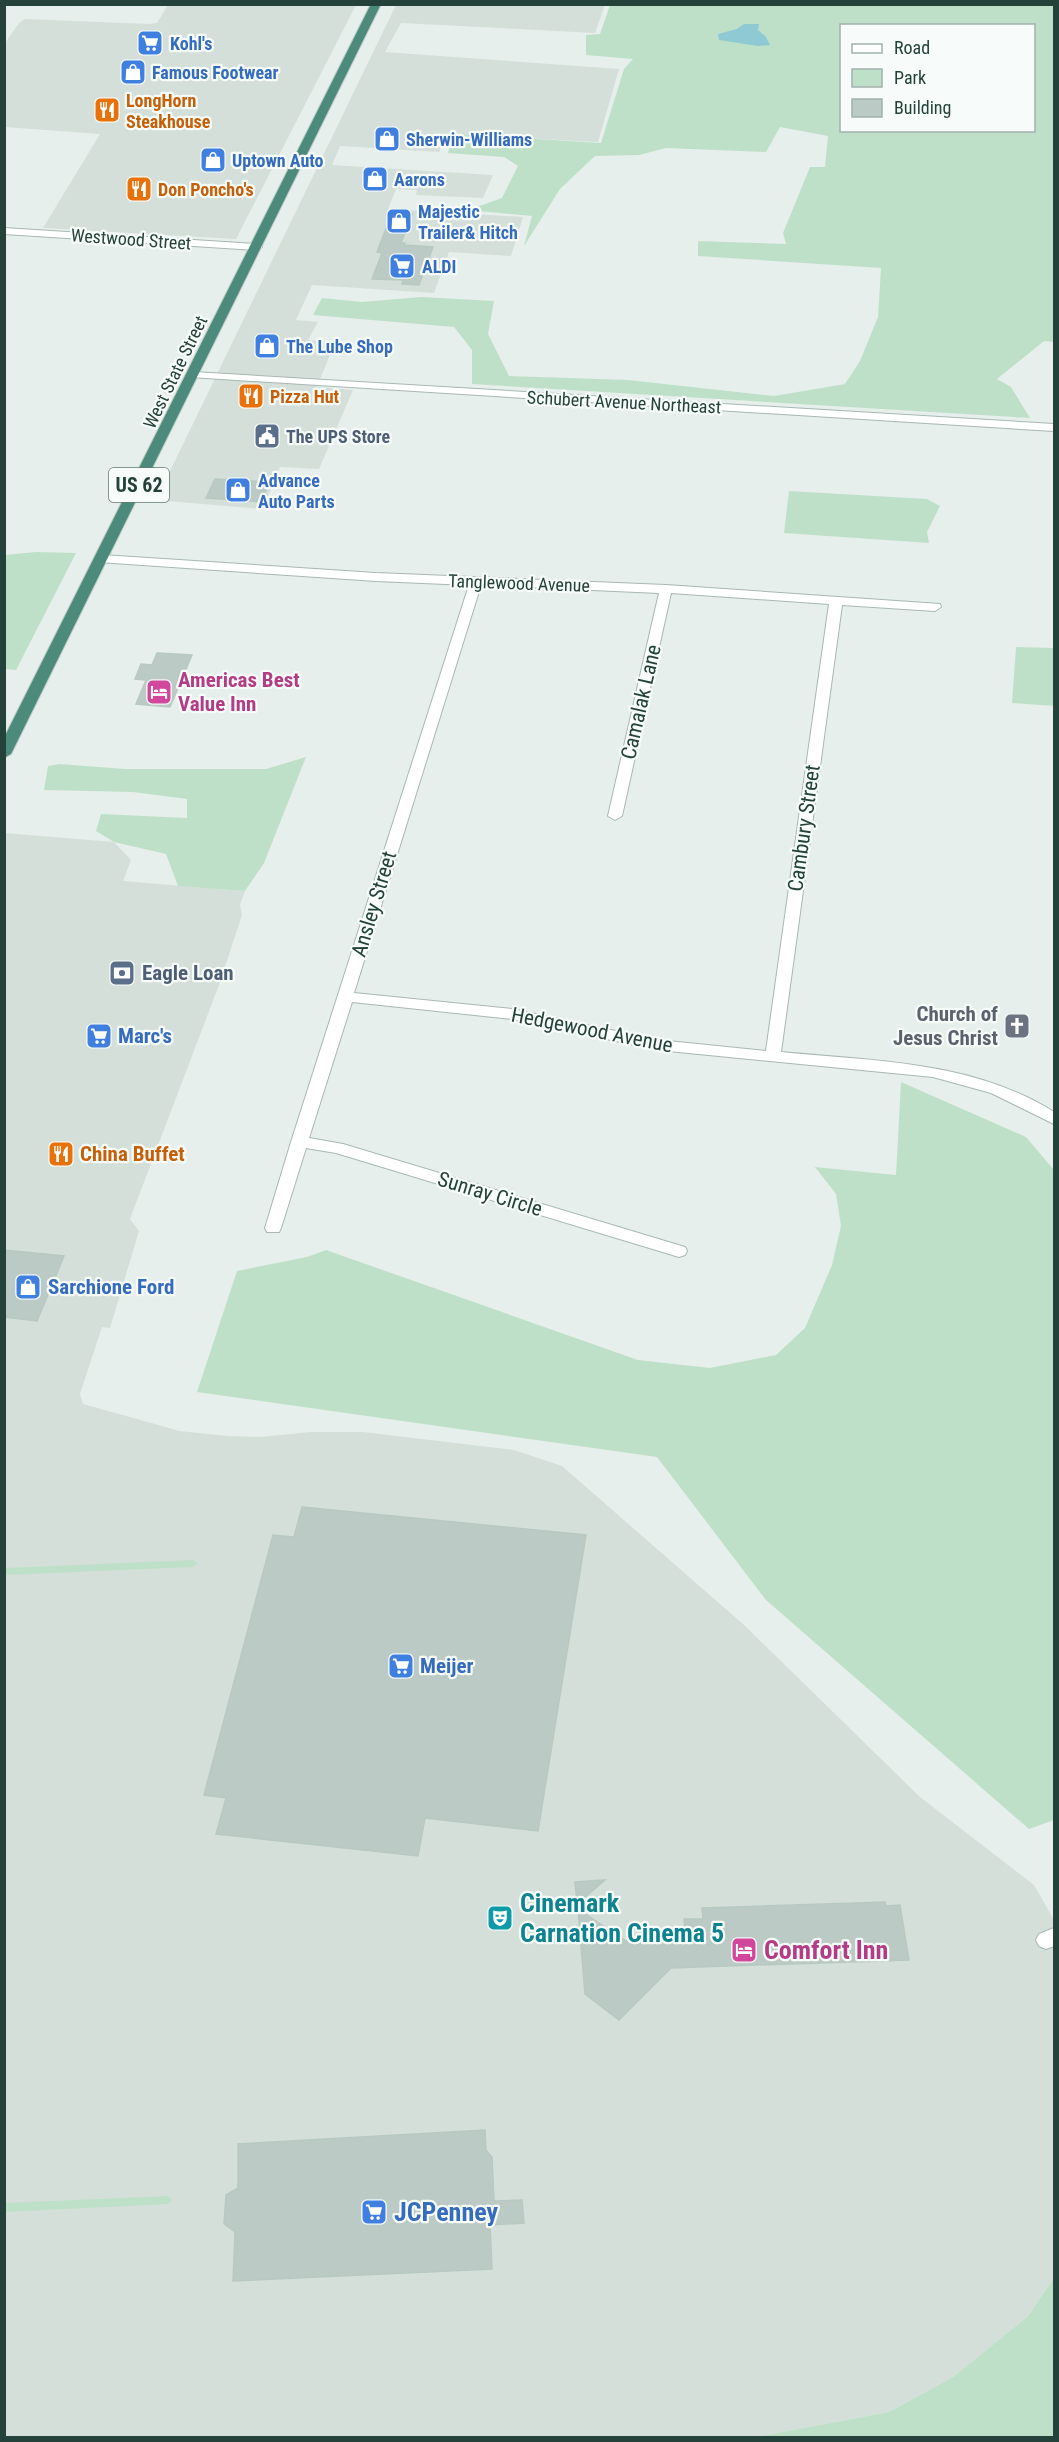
<svg xmlns="http://www.w3.org/2000/svg" width="1059" height="2442" font-family="'Roboto Condensed',sans-serif">
<style>
.built{fill:#d4dfda}
.green{fill:#bfe0c8;fill-rule:evenodd}
.water{fill:#8ec9d4}
.building{fill:#bbcac4;stroke:#b8c9c2;stroke-width:1.5}
.lines{fill:none;stroke-linecap:round;stroke-linejoin:round}
.minor-casing{stroke:#a8b8b2;stroke-width:2}
.trunk-casing{stroke:#c2cac8;stroke-width:2}
.minor{fill:#fff;fill-rule:evenodd}
.trunk{fill:#4c8a7c;fill-rule:evenodd}
.labels{text-anchor:middle;dominant-baseline:central;stroke-width:4.5;stroke-linejoin:round;paint-order:stroke}
.far-shop-label{font-size:18px;font-weight:bold;fill:#366cbe;stroke:#f7fbf9;text-anchor:start}
.far-food-label{font-size:18px;font-weight:bold;fill:#c56008;stroke:#f7fbf9;text-anchor:start}
.far-street-label{font-size:18px;fill:#24423a;stroke:#f7fbf9}
.far-service-label{font-size:18px;font-weight:bold;fill:#4e5e75;stroke:#f7fbf9;text-anchor:start}
.shield{fill:#f7fbf9;stroke:#637a73;stroke-width:1.5}
.shield-label{font-size:20px;font-weight:bold;fill:#24423a}
.hotel-label{font-size:21px;font-weight:bold;fill:#b23c85;stroke:#f7fbf9;text-anchor:start}
.street-label{font-size:21px;fill:#24423a;stroke:#f7fbf9}
.service-label{font-size:21px;font-weight:bold;fill:#4e5e75;stroke:#f7fbf9;text-anchor:start}
.worship-label{font-size:21px;font-weight:bold;fill:#5b616d;stroke:#f7fbf9;text-anchor:end}
.shop-label{font-size:21px;font-weight:bold;fill:#366cbe;stroke:#f7fbf9;text-anchor:start}
.food-label{font-size:21px;font-weight:bold;fill:#c56008;stroke:#f7fbf9;text-anchor:start}
.near-culture-label{font-size:26px;font-weight:bold;fill:#0d838f;stroke:#f7fbf9;text-anchor:start}
.near-hotel-label{font-size:26px;font-weight:bold;fill:#b23c85;stroke:#f7fbf9;text-anchor:start}
.near-shop-label{font-size:26px;font-weight:bold;fill:#366cbe;stroke:#f7fbf9;text-anchor:start}
</style>
<rect width="100%" height="100%" fill="#e6efeb"/>
<g class="built">
<polygon points="168,5 356,5 236,239 43,228 100,134 5,127 5,43 19,23 25,19 149,24 157,23"/>
<polygon points="396,5 605,5 595,33 401,23 385,52 619,69 598,142 448,134 439,152 340,146 332,165 493,175 483,198 416,195 417,190 396,189 388,209 523,217 511,256 449,252 434,293 312,285 296,320 318,322 308,340 335,342 317,387 353,390 319,469 280,467 263,509 156,500"/>
<polygon points="4,833 114,842 131,860 123,881 245,891 240,905 242,915 219,985 130,1219 139,1231 110,1328 102,1327 80,1394 83,1404 180,1431 227,1436 261,1437 310,1432 363,1432 514,1450 562,1466 744,1625 920,1797 1034,1885 1054,1920 1054,2278 1028,2316 953,2377 889,2412 756,2437 5,2437"/>
</g>
<g class="green">
<path d="M610 5H1054V342L1044 341 997 379 1011 387 1030 418 472 384V350L454 327 313 315 322 298 362 302 421 297 494 301 488 334 509 376 628 380 774 396 845 384 860 361 878 317 881 268 698 256V241L786 244 783 233 810 167H825L828 136 780 127 766 152 666 148 639 155 595 156 560 189 524 246 532 216 468 210 502 198 518 166 504 157 448 153 454 134 601 143 624 69 633 59 586 55V35L600 34ZM842 26H1034V130H842Z"/>
<polygon points="789,491 927,499 940,506 927,532 929,543 784,533"/>
<polygon points="36,552 76,553 16,670 5,669 5,555"/>
<polygon points="1016,647 1054,648 1054,706 1012,703"/>
<polygon points="306,757 264,863 245,891 178,886 166,854 114,842 96,831 101,814 187,818 187,799 133,792 44,790 48,766 59,764 125,769 266,769"/>
<polygon points="901,1082 1026,1137 1054,1170 1054,1820 1029,1829 766,1600 657,1457 197,1392 237,1271 307,1257 326,1250 638,1360 710,1368 776,1355 805,1328 832,1265 841,1226 836,1194 815,1167 896,1175"/>
<polygon points="194,1560 197,1564 192,1567 5,1575 5,1568"/>
<polygon points="168,2196 172,2200 169,2204 5,2212 5,2203"/>
<polygon points="1054,2278 1054,2437 756,2437 889,2412 953,2377 1028,2316"/>
</g>
<polygon class="water" points="744,24 759,24 758,30 766,37 770,45 758,46 719,40 718,34 737,29"/>
<g class="building">
<polygon points="392,213 412,214 401,243 405,243 404,245 433,247 419,285 402,284 403,280 372,279 382,253 377,252"/>
<polygon points="215,479 269,482 262,502 206,498"/>
<polygon points="157,653 192,655 170,707 136,704 146,680 135,679 141,664 152,665"/>
<polygon points="4,1250 64,1256 37,1321 4,1317"/>
<polygon points="302,1507 586,1535 538,1831 425,1818 418,1856 216,1834 226,1798 204,1795 273,1535 294,1537"/>
<polygon points="605,1880 577,1904 575,1882"/>
<polygon points="885,1902 886,1906 900,1905 909,1960 671,1968 619,2020 585,1994 578,1909 626,1941 686,1939 684,1919 703,1919 702,1908"/>
<polygon points="485,2130 486,2150 492,2157 494,2201 522,2200 524,2223 490,2225 492,2269 233,2281 235,2232 224,2224 226,2195 238,2188 238,2144"/>
</g>
<g class="lines">
<g class="minor-casing">
<g id="minor">
<polygon points="4,228 257,244 262,247 257,250 4,234"/>
<polygon points="194,372 1054,424 1054,431 190,377 188,375"/>
<path d="M102 555 376 573 666 585 940 604 941 607 935 611 842 605 781 1052C874 1061 973 1061 1054 1112V1124L991 1093 933 1077 658 1050 512 1019 352 1002 309 1138 343 1144 685 1247 687 1251 685 1255 679 1257 336 1153 306 1148 281 1228 279 1232H267L265 1228 291 1142 469 585 376 581 98 562 96 559ZM481 585 659 593 608 816 615 820 622 816 671 593 829 604 766 1051 658 1040 512 1009 354 993Z"/>
<polygon points="1054,1928 1054,1946 1046,1949 1039,1946 1036,1940 1039,1934"/>
</g>
</g>
<g class="trunk-casing">
<polygon id="trunk" points="371,4 381,4 11,754 4,758 4,738"/>
</g>
<use href="#minor" class="minor"/>
<use href="#trunk" class="trunk"/>
</g>
<defs>
<g id="supermarket-square" transform="scale(1.35)"><rect x="-9" y="-9" width="18" height="18" rx="4" fill="#3f7fe0" stroke="#f7fbf9"/><path d="M-6-5.5h2.5l.6 2H6L4.5 2H-2.5L-4.4-4H-6ZM-1.5 3.2a1.3 1.3 0 1 0 .1 0ZM3 3.2a1.3 1.3 0 1 0 .1 0Z" fill="#fff"/></g>
<g id="shop-square" transform="scale(1.35)"><rect x="-9" y="-9" width="18" height="18" rx="4" fill="#3f7fe0" stroke="#f7fbf9"/><path d="M-5-2.5h2.3a2.7 3.5 0 0 1 5.4 0H5L5.5 6h-11ZM-1.5-2.5h3a1.5 2.3 0 0 0-3 0Z" fill="#fff"/></g>
<g id="restaurant-square" transform="scale(1.35)"><rect x="-9" y="-9" width="18" height="18" rx="4" fill="#e8710a" stroke="#f7fbf9"/><path d="M-5-6h1v4h1v-4h1v4h1v-4h1v5L-1.5 .5V6h-2V.5L-5-1ZM5-6V6H3V1.5H1.5Q1.5-4 5-6Z" fill="#fff"/></g>
<g id="civic-square" transform="scale(1.35)"><rect x="-9" y="-9" width="18" height="18" rx="4" fill="#5c6f8a" stroke="#f7fbf9"/><path d="M-.6-6.5H3V-4.5H.6V-3L4-1V1h2V6H-6V1h2V-1L-.6-3ZM-1.2 2.5V6h2.4V2.5Z" fill="#fff"/></g>
<g id="hotel-square" transform="scale(1.35)"><rect x="-9" y="-9" width="18" height="18" rx="4" fill="#d1479c" stroke="#f7fbf9"/><path d="M-6-4.5h1.5V1H6V5H4.5V3h-9V5H-6ZM-4 0a1.8 1.8 0 1 1 3.6 0ZM.5 0V-2.5h3Q6-2.5 6 0Z" fill="#fff"/></g>
<g id="bank-square" transform="scale(1.35)"><rect x="-9" y="-9" width="18" height="18" rx="4" fill="#5c6f8a" stroke="#f7fbf9"/><path d="M-6-4H6V4H-6ZM0-2.3a2.3 2.3 0 1 0 0 4.6a2.3 2.3 0 1 0 0-4.6Z" fill="#fff"/></g>
<g id="church-square" transform="scale(1.35)"><rect x="-9" y="-9" width="18" height="18" rx="4" fill="#6b7280" stroke="#f7fbf9"/><path d="M-1.2-6h2.4v3.5h3.3v2.4h-3.3V6h-2.4V-.1h-3.3v-2.4h3.3Z" fill="#fff"/></g>
<g id="theatre-square" transform="scale(1.35)"><rect x="-9" y="-9" width="18" height="18" rx="4" fill="#0f9aa8" stroke="#f7fbf9"/><path d="M-5-5.5Q0-4 5-5.5V0Q5 5 0 6Q-5 5-5 0ZM-3.3-2.5H-1v1.5H-3.3ZM1-2.5H3.3v1.5H1ZM-2.8 1Q0 5.5 2.8 1Z" fill="#fff"/></g>
</defs>
<g fill-rule="evenodd">
<use href="#supermarket-square" x="150" y="43"/>
<use href="#shop-square" x="133" y="72"/>
<use href="#restaurant-square" x="107" y="110"/>
<use href="#shop-square" x="387" y="139"/>
<use href="#shop-square" x="213" y="160"/>
<use href="#shop-square" x="375" y="179"/>
<use href="#restaurant-square" x="139" y="189"/>
<use href="#shop-square" x="399" y="221"/>
<use href="#supermarket-square" x="402" y="266"/>
<use href="#shop-square" x="267" y="346"/>
<use href="#restaurant-square" x="251" y="396"/>
<use href="#civic-square" x="267" y="436"/>
<use href="#shop-square" x="238" y="490"/>
<use href="#hotel-square" x="159" y="692"/>
<use href="#bank-square" x="122" y="973"/>
<use href="#church-square" x="1017" y="1026"/>
<use href="#supermarket-square" x="99" y="1036"/>
<use href="#restaurant-square" x="61" y="1154"/>
<use href="#shop-square" x="28" y="1287"/>
<use href="#supermarket-square" x="401" y="1666"/>
<use href="#theatre-square" x="500" y="1918"/>
<use href="#hotel-square" x="744" y="1950"/>
<use href="#supermarket-square" x="374" y="2212"/>
</g>
<g class="labels">
<g class="far-shop-label">
<text x="170" y="43">Kohl's</text>
<text x="152" y="72">Famous Footwear</text>
<text x="406" y="139">Sherwin-Williams</text>
<text x="232" y="160">Uptown Auto</text>
<text x="394" y="179">Aarons</text>
<text x="418" y="211">Majestic<tspan x="418" dy="21">Trailer&amp; Hitch</tspan></text>
<text x="422" y="266">ALDI</text>
<text x="286" y="346">The Lube Shop</text>
<text x="258" y="480">Advance<tspan x="258" dy="21">Auto Parts</tspan></text>
</g>
<g class="far-food-label">
<text x="126" y="100">LongHorn<tspan x="126" dy="21">Steakhouse</tspan></text>
<text x="158" y="189">Don Poncho's</text>
<text x="270" y="396">Pizza Hut</text>
</g>
<g class="far-street-label">
<text transform="translate(131 239) rotate(4)">Westwood Street</text>
<text transform="translate(175 372) rotate(-64)">West State Street</text>
<text transform="translate(624 402) rotate(3)">Schubert Avenue Northeast</text>
<text transform="translate(519 583) rotate(2)">Tanglewood Avenue</text>
</g>
<g class="far-service-label">
<text x="286" y="436">The UPS Store</text>
</g>
<rect class="shield" x="109" y="468" width="60" height="34" rx="4.5"/>
<g class="shield-label">
<text x="139" y="485">US 62</text>
</g>
<g class="hotel-label">
<text x="178" y="680">Americas Best<tspan x="178" dy="24">Value Inn</tspan></text>
</g>
<g class="street-label">
<text transform="translate(641 702) rotate(-77)">Camalak Lane</text>
<text transform="translate(804 828) rotate(-82)">Cambury Street</text>
<text transform="translate(374 904) rotate(-73)">Ansley Street</text>
<text transform="translate(592 1030) rotate(11)">Hedgewood Avenue</text>
<text transform="translate(490 1194) rotate(17)">Sunray Circle</text>
</g>
<g class="service-label">
<text x="142" y="973">Eagle Loan</text>
</g>
<g class="worship-label">
<text x="998" y="1014">Church of<tspan x="998" dy="24">Jesus Christ</tspan></text>
</g>
<g class="shop-label">
<text x="118" y="1036">Marc's</text>
<text x="48" y="1287">Sarchione Ford</text>
<text x="420" y="1666">Meijer</text>
</g>
<g class="food-label">
<text x="80" y="1154">China Buffet</text>
</g>
<g class="near-culture-label">
<text x="520" y="1903">Cinemark<tspan x="520" dy="30">Carnation Cinema 5</tspan></text>
</g>
<g class="near-hotel-label">
<text x="764" y="1950">Comfort Inn</text>
</g>
<g class="near-shop-label">
<text x="394" y="2212">JCPenney</text>
</g>
</g>
<rect width="1059" height="2442" fill="none" stroke="#24423a" stroke-width="12"/>
<rect x="840" y="24" width="195" height="108" fill="#f7fbf9" stroke="#a3b1ad" stroke-width="1.5"/>
<rect x="852" y="44" width="30" height="9" fill="#ffffff" stroke="#a3b1ad" stroke-width="1.5"/>
<text x="894" y="54" font-size="18" fill="#24423a">Road</text>
<rect x="852" y="69" width="30" height="18" fill="#bfe0c8" stroke="#a3b1ad" stroke-width="1.5"/>
<text x="894" y="84" font-size="18" fill="#24423a">Park</text>
<rect x="852" y="99" width="30" height="18" fill="#bbcac4" stroke="#a3b1ad" stroke-width="1.5"/>
<text x="894" y="114" font-size="18" fill="#24423a">Building</text>
</svg>
